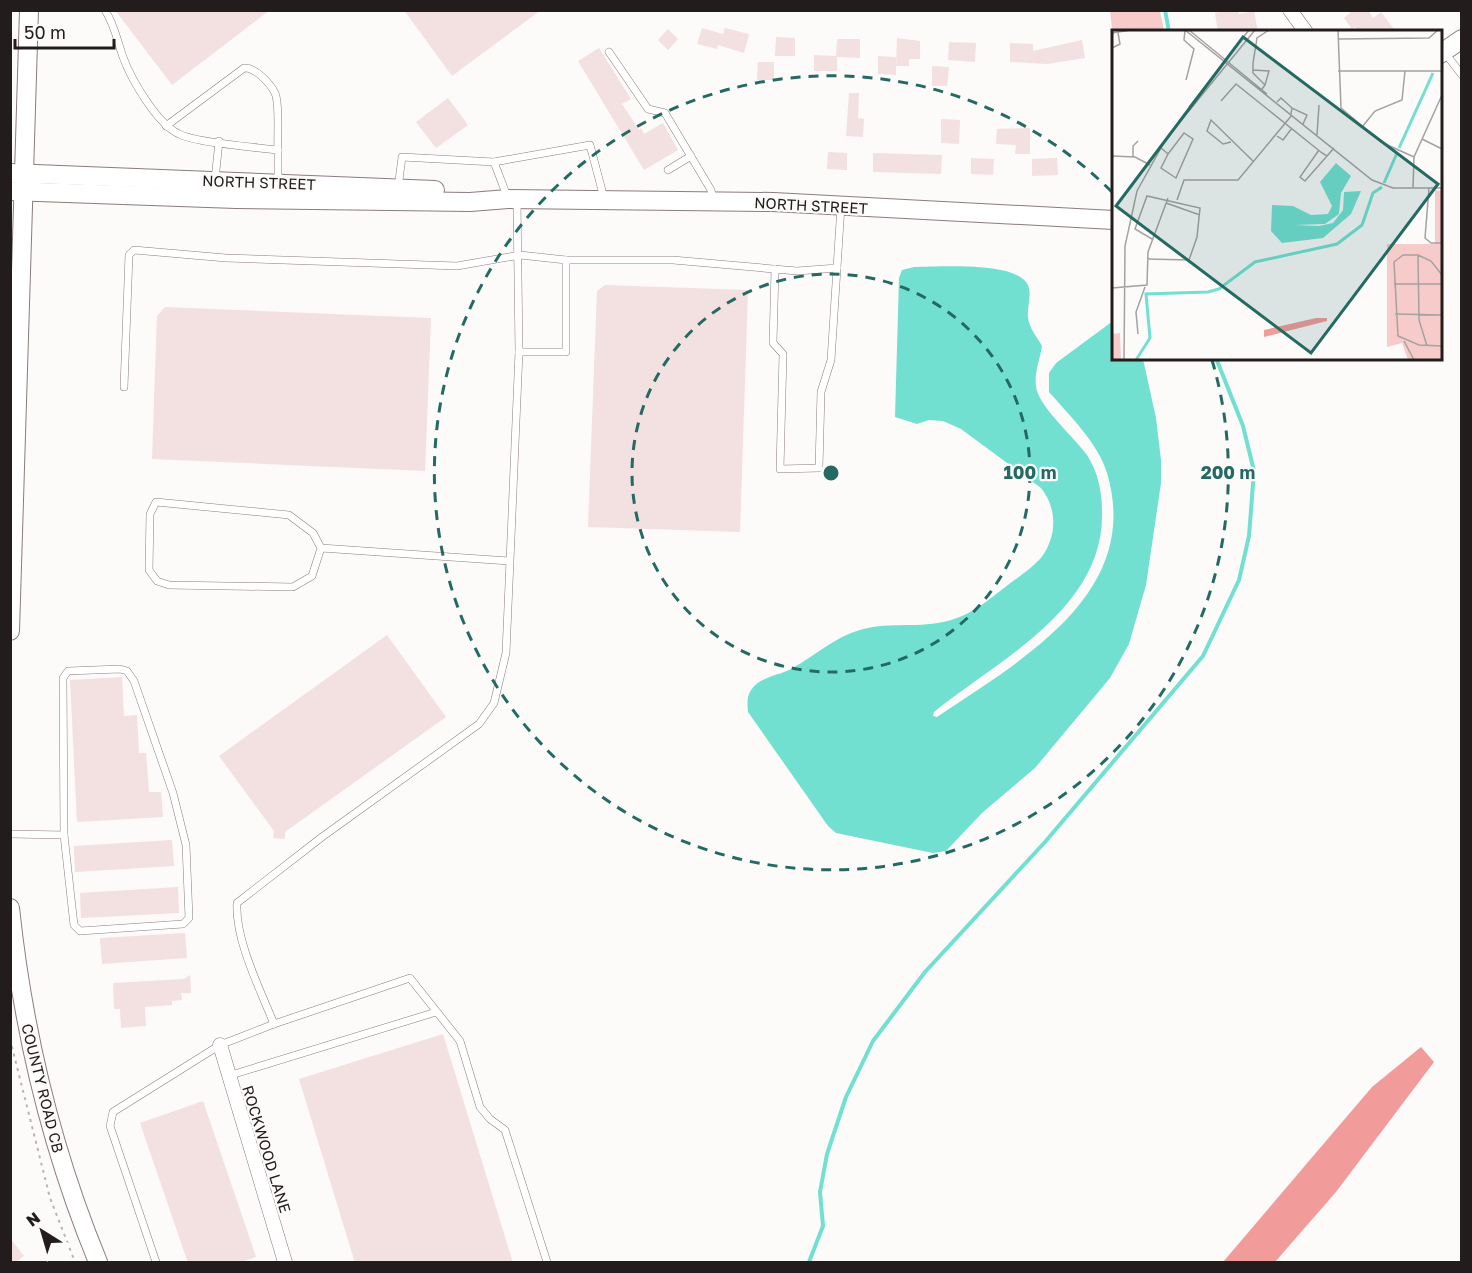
<svg xmlns="http://www.w3.org/2000/svg" width="1472" height="1273" font-family="'Golos Text',sans-serif">
<style>
.green{fill:#f6cbca}
.forest{fill:#f29b9b}
.water{fill:#71e0d0}
.lines{fill:none;stroke-linecap:round;stroke-linejoin:round}
.stream{stroke:#71e0d0;stroke-width:4}
.building{fill:#f3e0e0}
.lane-casing{stroke:#8c7c7c;stroke-width:8}
.street-casing{stroke:#8c7c7c;stroke-width:15}
.secondary-casing{stroke:#8c7c7c;stroke-width:20}
.path{stroke:#b9b5b5;stroke-width:2;stroke-dasharray:3 4.5;stroke-linecap:butt}
.lane{stroke:#fff;stroke-width:7}
.street{stroke:#fff;stroke-width:14}
.secondary{stroke:#fff;stroke-width:18}
.ring{fill:none;stroke:#236b62;stroke-width:3;stroke-dasharray:10 8}
.labels{text-anchor:middle;dominant-baseline:central;stroke-width:4.5;stroke-linejoin:round;paint-order:stroke}
.street-label{font-size:15px;fill:#221c1c;stroke:#fdfafa}
.inset-river{fill:none;stroke:#71e0d0;stroke-width:3}
.inset-road{fill:none;stroke:#a5a1a1;stroke-width:1.5}
.view{fill:#236b62;fill-opacity:0.15;stroke:#236b62;stroke-width:3}
.inset-edge{fill:none;stroke:#221c1c;stroke-width:3}
.centre{fill:#236b62;stroke:#fdfafa;stroke-width:3}
.ring-label{font-size:18px;text-anchor:middle;font-weight:bold;fill:#236b62;stroke:#fdfafa;stroke-width:4.5;stroke-linejoin:round;paint-order:stroke}
</style>
<rect width="100%" height="100%" fill="#fdfafa"/>
<polygon class="green" points="1110,11 1160,11 1164,31 1114,32 1113,35"/>
<polygon class="forest" points="1421,1047 1434,1062 1336,1192 1275,1262 1223,1262 1372,1087"/>
<path class="water" d="M914 267C938 267 1017 261 1028 285 1032 296 1027 306 1028 317 1029 328 1037 337 1042 346 1040 360 1034 372 1036 386 1037 405 1075 438 1087 455 1098 472 1102 492 1102 511 1105 608 1000 659 934 712L933 716 937 717C1021 660 1143 594 1107 473 1098 443 1069 415 1049 392V373L1056 363 1113 321 1114 358 1143 359 1156 418 1161 460V483L1146 585 1129 644 1110 678 1035 768 983 812 946 851 933 853 836 833 828 826 748 712C747 704 747 696 751 690 761 676 778 676 791 669 817 655 837 634 868 628 896 622 925 629 954 619 973 613 987 601 1004 588 1015 579 1030 570 1040 559 1057 538 1058 509 1041 488L961 429 943 421 929 420 917 424 895 417 899 278 902 270Z"/>
<g class="lines">
<g class="stream">
<polyline points="1165,10 1169,32"/>
<polyline points="809,1262 823,1226 820,1192 827,1154 846,1097 873,1041 925,972 1045,842 1203,656 1239,580 1249,536 1254,471 1243,426 1216,358"/>
</g>
</g>
<g class="building">
<polygon points="115,10 270,10 172,85"/>
<polygon points="404,10 541,10 452,76"/>
<polygon points="1227,10 1238,10 1239,14 1254,11 1258,32 1242,32 1241,29 1218,32 1215,13"/>
<polygon points="1353,10 1368,10 1373,18 1381,12 1396,32 1358,32 1355,27 1352,29 1344,18"/>
<polygon points="702,28 723,34 725,28 749,34 744,53 718,45 717,49 697,44"/>
<polygon points="668,29 678,39 668,50 658,40"/>
<polygon points="776,37 795,38 795,56 775,56"/>
<polygon points="897,38 920,41 920,59 909,59 909,66 896,66"/>
<polygon points="837,39 860,39 860,58 837,57 837,71 814,71 814,55 836,56"/>
<polygon points="1082,40 1085,58 1047,64 1010,62 1010,43 1033,44 1033,51"/>
<polygon points="949,42 976,43 975,62 948,60"/>
<polygon points="599,48 631,99 622,104 639,130 641,128 644,134 663,123 678,150 644,170 578,61"/>
<polygon points="878,56 896,57 896,75 878,74"/>
<polygon points="758,62 774,62 774,80 757,80"/>
<polygon points="932,66 949,67 947,86 932,86"/>
<polygon points="849,93 859,93 858,118 864,119 863,137 846,136"/>
<polygon points="448,98 468,125 436,148 416,122"/>
<polygon points="941,119 960,120 959,144 941,143"/>
<polygon points="1030,128 1030,154 1015,154 1016,145 996,144 997,129"/>
<polygon points="828,152 847,153 847,170 827,169"/>
<polygon points="873,153 942,155 941,174 873,172"/>
<polygon points="971,158 994,159 993,175 971,174"/>
<polygon points="1057,158 1058,175 1032,176 1032,159"/>
<polygon points="605,285 748,290 740,532 588,527 597,291"/>
<polygon points="165,307 431,318 425,471 152,459 157,316"/>
<polygon points="387,635 446,717 285,832 285,839 273,838 274,831 219,756"/>
<polygon points="122,677 124,716 137,715 139,753 146,753 149,792 161,792 163,817 77,822 70,680"/>
<polygon points="172,840 174,866 75,872 74,846"/>
<polygon points="178,887 179,913 81,918 80,893"/>
<polygon points="185,933 187,958 102,964 100,938"/>
<polygon points="190,975 191,993 181,993 182,1000 172,1001 172,1005 145,1007 146,1026 121,1028 120,1009 114,1009 113,983 184,979"/>
<polygon points="443,1034 513,1263 355,1263 299,1079"/>
<polygon points="203,1101 256,1257 239,1263 188,1263 140,1123"/>
<polygon points="10,1238 24,1256 15,1263 10,1263"/>
</g>
<g class="lines">
<g class="lane-casing">
<g id="lane">
<path d="M105 10C115 26 117 40 123 57 131 79 157 124 179 134 197 143 254 147 278 150V183"/>
<polyline points="609,52 648,109 665,113 711,190 713,200"/>
<polyline points="1445,53 1462,75"/>
<path d="M166 126 244 68C255 67 270 83 275 93 280 104 277 137 278 150"/>
<polyline points="668,170 691,156"/>
<polyline points="215,180 219,141"/>
<polyline points="398,188 402,157 494,162"/>
<polyline points="507,196 494,162 590,145 604,198"/>
<polyline points="775,269 773,343 783,354 780,469 819,468 821,392 831,360 837,268"/>
<polyline points="519,352 566,352 566,260"/>
<polyline points="124,387 129,255 134,250 226,258 457,266 520,255 566,260 673,260 797,271 837,268 841,206"/>
<polyline points="321,548 312,576 293,587 169,585 157,581 149,570 150,514 156,502 289,515 313,533 321,548 509,561"/>
<polygon points="120,669 127,671 134,681 173,793 186,845 189,918 183,924 80,931 74,925 64,835 63,678 68,671"/>
<polyline points="10,834 64,835"/>
<path d="M274 1024C260 989 235 940 237 903L322 837 479 724 494 703 506 653 519 352 517 201"/>
<polyline points="228,1076 436,1012"/>
<polyline points="156,1262 110,1126 113,1112 220,1045 274,1024 410,978 460,1041 480,1107 490,1119 505,1130 547,1262"/>
</g>
</g>
<g class="street-casing">
<g id="street">
<polyline points="1290,10 1306,32"/>
<polyline points="220,1045 285,1262"/>
</g>
</g>
<g class="secondary-casing">
<g id="secondary">
<polyline points="1440,54 1462,39"/>
<polyline points="10,173 435,190"/>
<polyline points="10,191 236,199 470,202 508,199 773,202 1114,220"/>
<polyline points="10,631 29,10"/>
<path d="M10 908C23 1031 51 1148 98 1262"/>
</g>
</g>
<polyline class="path" points="10,1039 50,1198 75,1262"/>
<use href="#lane" class="lane"/>
<use href="#street" class="street"/>
<use href="#secondary" class="secondary"/>
</g>
<g class="ring">
<circle cx="831" cy="473" r="199"/>
<path d="M1212 360A397 397 0 1 1 1112 192"/>
</g>
<g class="labels">
<g class="street-label">
<text transform="translate(259 182) rotate(2)">NORTH STREET</text>
<text transform="translate(811 205) rotate(3)">NORTH STREET</text>
<text transform="translate(43 1088) rotate(76)">COUNTY ROAD CB</text>
<text transform="translate(267 1149) rotate(73)">ROCKWOOD LANE</text>
</g>
</g>
<g transform="translate(1112 30)">
<rect width="330" height="330" fill="#fdfafa"/>
<path d="M323 160 330 161V330H296L290 313 275 317V214H323ZM8 303 9 330H0V304Z" fill="#f6cbca"/>
<path d="M204 288H215V291L152 307V300Z" fill="#f29b9b"/>
<path d="M224 133 239 146 229 163 227 184 213 194 183 195 207 196 221 193 231 180 232 162 249 161 239 184 211 208 170 213 159 201 160 175 181 176 199 185 216 184 220 176 208 152Z" fill="#71e0d0"/>
<path class="inset-river" d="M287 118 321 43M272 153 285 123M24 330 38 308 34 264 96 262 107 259 143 232 225 214 250 195 261 163 270 157"/>
<path class="inset-road" d="M73 0 260 150 281 158H330M73 0 72 10 82 19 74 50M77 0 155 64M226 0 229 78 269 112 302 127M0 3 19 0M226 9 317 8 326 0M0 18 8 14 6 3M141 40 157 41 153 55M226 41H330M150 59 153 55 141 43V33L145 8 157 0M109 71 124 54 210 123 215 126 222 118M165 72 169 68 180 78M77 77 137 0M179 84 180 78 195 85 191 94M250 97 263 81 290 70 293 41M205 105 207 75M165 106 171 110 180 98M310 109 330 119M119 112 111 114 95 101 99 90 142 132M49 118 56 124 49 138 64 148 81 109 72 103 56 124M207 120 188 147 193 151 215 126M0 126 23 127 38 135M21 127V116L26 111M301 158 302 127 330 65M317 158 313 208 319 213H330M65 170 72 150H126L180 85M54 173 88 185M306 225 307 290 315 316M35 229 77 230 85 207 88 178 35 166 23 199 40 209M330 245 319 231 306 225H291L282 232 286 306 307 315 330 316M282 254H330M0 258 35 255 36 222 56 168M283 284 330 285M26 304 24 282 33 257M292 311 302 330M12 330 13 216 25 161 54 109 143 0"/>
<path class="view" d="M131 7 326 154 199 323 4 176Z"/>
<rect width="330" height="330" class="inset-edge"/>
</g>
<circle cx="831" cy="473" r="9" class="centre"/>
<g class="ring-label">
<text x="1030" y="479">100 m</text>
<text x="1228" y="479">200 m</text>
</g>
<rect width="1472" height="1273" fill="none" stroke="#221c1c" stroke-width="24"/>
<g transform="translate(42 1231) rotate(323)" stroke="#fdfafa" stroke-width="4.5" paint-order="stroke">
<path d="M0-4.5L10 22L0 15L-10 22Z" fill="#221c1c"/>
<text y="-9" font-size="16" font-weight="bold" text-anchor="middle" fill="#221c1c">N</text>
</g>
<path d="M15 39v9h99v-9" fill="none" stroke="#221c1c" stroke-width="3"/>
<text x="24" y="39" font-size="18" fill="#221c1c" stroke="#fdfafa" stroke-width="4.5" paint-order="stroke">50 m</text>
</svg>
